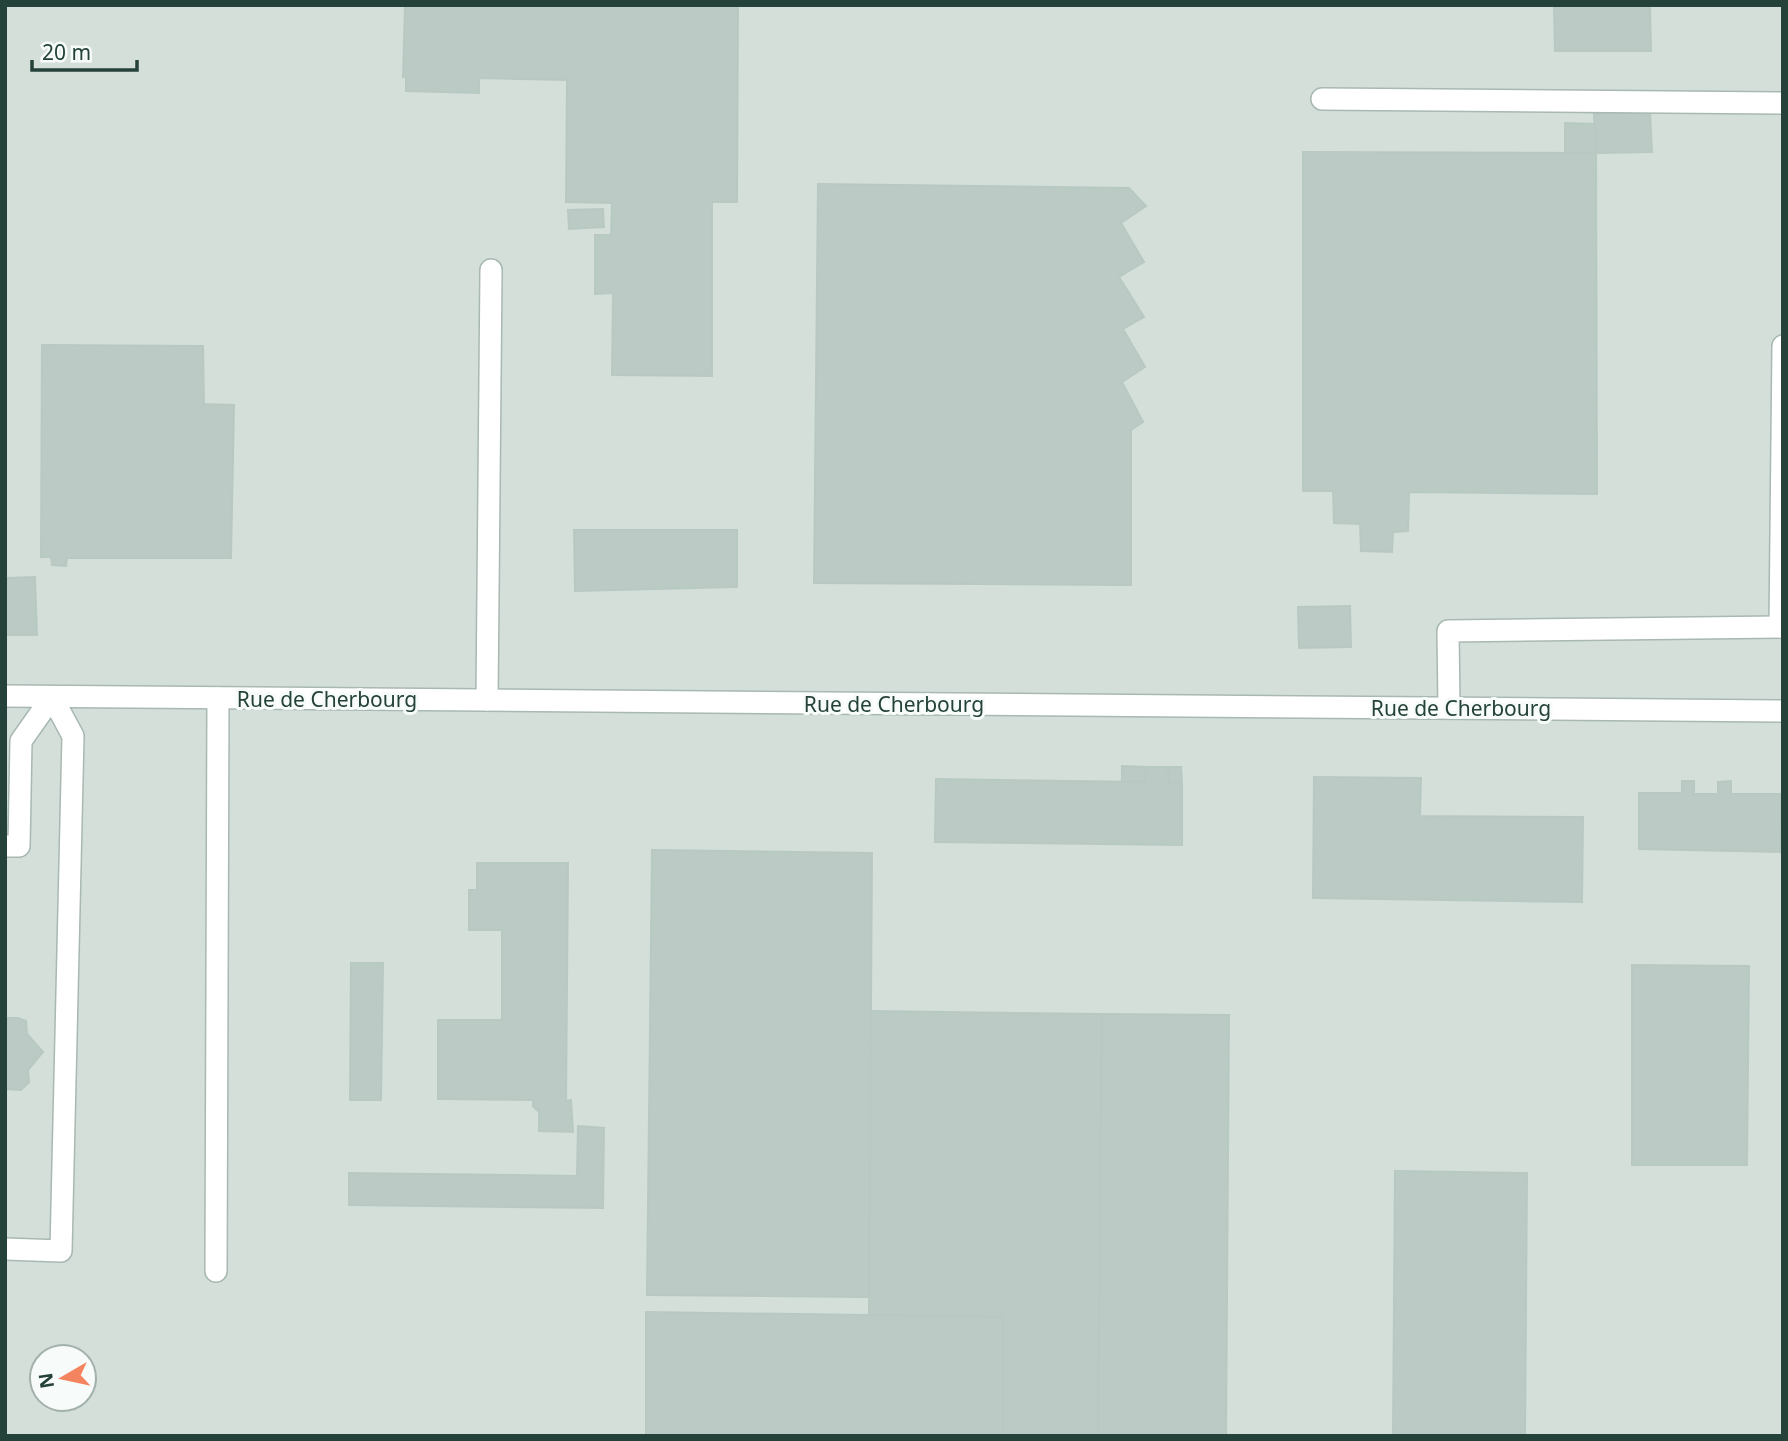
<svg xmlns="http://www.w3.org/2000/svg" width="1788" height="1441" font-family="'Noto Sans',sans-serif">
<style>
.built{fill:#d4dfda;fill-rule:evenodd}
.building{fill:#bbcac4;stroke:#b8c9c2;stroke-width:2}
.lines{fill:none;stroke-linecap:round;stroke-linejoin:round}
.minor-casing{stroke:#a8b8b2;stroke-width:24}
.minor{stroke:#fff;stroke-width:21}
.labels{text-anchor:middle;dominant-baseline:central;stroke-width:6;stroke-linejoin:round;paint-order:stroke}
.street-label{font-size:21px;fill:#24423a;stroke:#f7fbf9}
</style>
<rect width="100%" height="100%" fill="#e6efeb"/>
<path class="built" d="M5 5H1783V1436H5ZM42 1357H84V1399H42Z"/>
<g class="building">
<polygon points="405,5 738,5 737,202 712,202 712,376 612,375 613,293 595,294 595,235 611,235 612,203 566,202 567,80 479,78 479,93 406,91 406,76 403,77"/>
<polygon points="1650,5 1651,51 1555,51 1554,6 1390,5"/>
<polygon points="1650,112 1652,152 1596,153 1594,114"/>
<polygon points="1565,123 1595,124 1596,153 1565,153"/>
<polygon points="1303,152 1596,153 1597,494 1409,492 1408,531 1393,532 1392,552 1361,551 1360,524 1334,523 1333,491 1303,491"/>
<polygon points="818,184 1129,188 1146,206 1121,223 1144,262 1119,277 1144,317 1123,329 1145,367 1122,382 1143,422 1131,430 1131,585 814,583"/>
<polygon points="603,209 604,227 569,229 568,210"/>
<polygon points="42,345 203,346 204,404 234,405 231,558 67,558 66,566 52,565 51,557 41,557"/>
<polygon points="574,530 737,530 737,587 575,591"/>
<polygon points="35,577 37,635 6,635 6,578"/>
<polygon points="1350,606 1351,647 1299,648 1298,607"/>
<polygon points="1122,766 1146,767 1145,782 1122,782"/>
<polygon points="1146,767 1168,767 1169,783 1182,783 1182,845 935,842 936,779 1145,782"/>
<polygon points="1168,767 1181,767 1182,783 1169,783"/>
<polygon points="1314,777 1421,778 1420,816 1583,817 1582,902 1313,898"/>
<polygon points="1682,781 1694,781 1694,794 1718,794 1718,782 1731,781 1731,794 1781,794 1780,852 1639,849 1639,793 1682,793"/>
<polygon points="652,850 872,853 869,1297 647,1295"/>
<polygon points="477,863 568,863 566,1101 571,1100 573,1132 539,1131 539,1112 533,1106 533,1100 438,1099 438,1020 502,1020 502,930 469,930 469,890 477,890"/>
<polygon points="351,963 383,963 381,1100 350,1100"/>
<polygon points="1632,965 1749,966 1747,1165 1632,1165"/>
<polygon points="871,1011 1102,1014 1098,1436 1003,1436 1003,1317 869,1315"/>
<polygon points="1102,1014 1229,1015 1226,1436 1098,1436"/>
<polygon points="5,1018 18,1018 26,1021 27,1034 43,1052 28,1070 29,1082 21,1090 5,1089"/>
<polygon points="578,1126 604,1128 603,1208 349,1205 349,1173 577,1176"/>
<polygon points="1395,1171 1527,1173 1525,1436 1393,1436"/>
<polygon points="646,1312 1003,1317 1003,1436 646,1436"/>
</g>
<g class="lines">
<g class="minor-casing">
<g id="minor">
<polyline points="1322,99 1783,103"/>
<polyline points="1780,627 1783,346"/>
<polyline points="5,696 1783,711"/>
<polyline points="487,700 491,270"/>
<polyline points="1449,708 1448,631 1783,627"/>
<polyline points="5,846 19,846 21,741 52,697 73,736 61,1251 5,1249"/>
<polyline points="216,1271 218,698"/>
</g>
</g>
<use href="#minor" class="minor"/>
</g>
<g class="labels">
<g class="street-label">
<text x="327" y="699">Rue de Cherbourg</text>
<text x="894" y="704">Rue de Cherbourg</text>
<text x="1461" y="708">Rue de Cherbourg</text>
</g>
</g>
<rect width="1788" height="1441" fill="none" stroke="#24423a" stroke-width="14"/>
<g transform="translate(63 1378) rotate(261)"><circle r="33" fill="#f7fbf9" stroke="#a3b1ad" stroke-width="2"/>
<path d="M0-5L12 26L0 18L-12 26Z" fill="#f4845f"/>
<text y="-10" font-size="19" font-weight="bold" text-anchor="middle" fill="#24423a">N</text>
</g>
<path d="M32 60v10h105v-10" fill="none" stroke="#24423a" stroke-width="3.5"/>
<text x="42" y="60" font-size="21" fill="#24423a" stroke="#f7fbf9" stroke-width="5" paint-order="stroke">20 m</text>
</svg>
